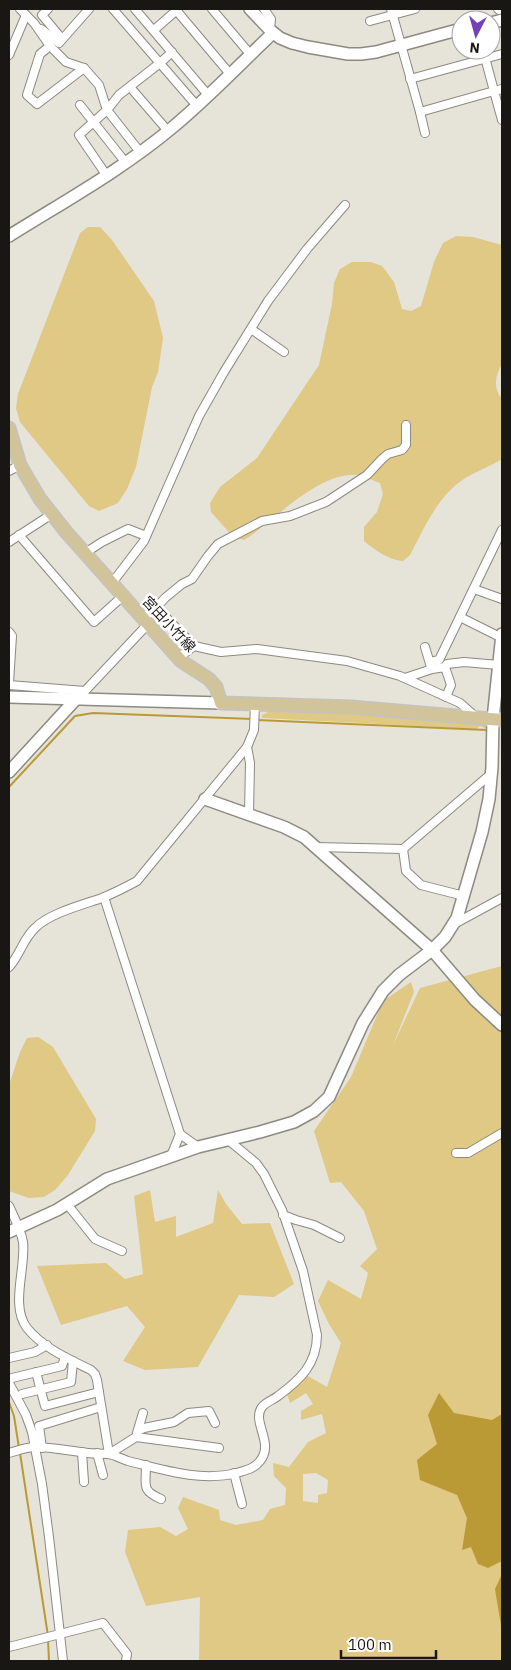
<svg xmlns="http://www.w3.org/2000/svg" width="511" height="1670" font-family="'IBM Plex Sans','Noto Sans JP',sans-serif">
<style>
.green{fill:#e0c885;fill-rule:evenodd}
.water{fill:#ba9a35}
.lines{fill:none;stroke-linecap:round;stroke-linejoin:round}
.stream{stroke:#ba9a35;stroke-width:2}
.street-casing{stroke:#8d8a82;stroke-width:10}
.secondary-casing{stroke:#8d8a82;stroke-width:14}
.primary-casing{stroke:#c3c3c2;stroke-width:15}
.street{stroke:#fff;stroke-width:8}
.secondary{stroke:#fff;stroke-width:11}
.primary{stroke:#d2c49a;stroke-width:12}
.labels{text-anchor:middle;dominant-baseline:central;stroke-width:5;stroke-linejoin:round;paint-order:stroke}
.street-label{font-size:14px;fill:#181714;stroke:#fff}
</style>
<rect width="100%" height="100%" fill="#e6e3d9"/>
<g class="green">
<polygon points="88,227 100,227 112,240 154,301 163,338 158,372 152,387 136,467 127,489 118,503 99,511 89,506 20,422 16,408 18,394 80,233"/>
<path d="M456 236 473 237 502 245V364C495 375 493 389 502 399V459C489 467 472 473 461 481 436 499 424 529 410 555L403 561C388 560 375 550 364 541V527L377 512 383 494 380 483C373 481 365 476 359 475 318 471 276 520 244 540L233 537 211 512 210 503 220 487 257 458 319 365 332 304 334 283 340 269 352 262H371L382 266 394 282 402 309 411 311 421 306 434 262 443 243Z"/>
<polygon points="319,708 484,722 487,726 487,729 480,726 477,729 262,718 262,715 272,710"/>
<path d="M502 966V1661H199L200 1597 146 1606 125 1552 128 1530 160 1527 176 1536 188 1529 178 1508 183 1497 219 1510 220 1520 236 1525 263 1520 270 1509 285 1505 286 1488 274 1476 273 1463 289 1467 308 1442 326 1433 322 1414 301 1420V1411L313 1404 306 1393 290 1403 287 1394 306 1375 327 1387 341 1343 329 1324 318 1301 328 1280 361 1299 368 1273 360 1266 377 1249 364 1211 341 1182 330 1183 314 1131 351 1077 383 1001 411 982 414 992 393 1045 420 988ZM316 1473 328 1480 327 1493 318 1495V1503L303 1501V1474Z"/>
<polygon points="38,1037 53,1047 96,1119 95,1131 68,1175 55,1190 44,1197 29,1198 9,1191 9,1085 20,1052 27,1038"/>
<polygon points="150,1190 155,1222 176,1216 176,1237 213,1223 218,1190 226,1204 242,1224 270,1223 294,1284 274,1297 239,1295 198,1367 145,1370 123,1361 145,1327 127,1306 61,1325 37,1266 106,1263 125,1279 143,1274 134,1196"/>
</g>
<g class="water">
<polygon points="439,1393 454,1413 492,1420 502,1414 502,1561 488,1568 478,1564 471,1547 462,1550 467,1518 457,1495 420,1480 417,1460 437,1444 428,1415"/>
<polygon points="501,1576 502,1576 502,1632 495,1589"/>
</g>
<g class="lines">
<g class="stream">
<polyline points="257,720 487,730"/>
<polyline points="9,787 75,716 93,713 253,719"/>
<polyline points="9,1402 14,1416 19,1448"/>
<polyline points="20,1453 48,1636"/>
<polyline points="48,1640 49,1661"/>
</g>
<g class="street-casing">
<g id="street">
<polyline points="20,9 34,23 50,46 66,62 84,68 99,85 107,110 140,152"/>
<polyline points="48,9 42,15 62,39"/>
<polyline points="113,9 197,106"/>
<polyline points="135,9 208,95"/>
<polyline points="212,9 250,54"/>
<polyline points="264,9 271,19 270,30"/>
<polyline points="391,9 420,112 494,91 483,50"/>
<polyline points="498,9 499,10"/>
<polyline points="176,10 230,74"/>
<polyline points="370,21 415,9"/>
<polyline points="41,29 59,43 89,9"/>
<polyline points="154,30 178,9"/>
<polyline points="50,46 40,54 27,95 37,104 84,68"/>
<polyline points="9,55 26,15"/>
<polyline points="410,79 502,54"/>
<polyline points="130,87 168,131"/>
<polyline points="502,89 494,91 502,120"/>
<polyline points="80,105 126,163"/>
<polyline points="420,112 425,133"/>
<polyline points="107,176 79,135 107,110 119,95 160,63 172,52"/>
<polyline points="251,329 284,352"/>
<polyline points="9,471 20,465"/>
<polyline points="19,535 94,622 123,596"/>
<polyline points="9,542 52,514"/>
<polyline points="85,553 102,542 128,529 146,536"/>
<polyline points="112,583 144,541 199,416 224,372 268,301 307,249 345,205"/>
<polyline points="474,589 502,599"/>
<polyline points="156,607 194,646"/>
<polyline points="460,617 502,638"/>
<polyline points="143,618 155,609 165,598 182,584 192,579 208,556 218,544 262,521 290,516 326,502 367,475 382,459 388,454 402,450 406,445 406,425"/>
<polyline points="9,632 12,636 9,683"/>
<polyline points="425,647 431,667"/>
<polyline points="178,658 194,646 221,652 257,649 347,661 400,676 460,703 477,718"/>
<polyline points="430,662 439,660 502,530"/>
<polyline points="445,667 447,664 464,662 499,665"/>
<polyline points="405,678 432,669 445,667 451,685 446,697"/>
<polyline points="9,685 85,691 148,624"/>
<polyline points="247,747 250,763 249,814"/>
<polyline points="316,847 403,849 406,871 421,885 464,896"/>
<polyline points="403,849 492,773"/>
<polyline points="104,897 180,1134 198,1147"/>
<polyline points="456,923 502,898"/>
<path d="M9 967C20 955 23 939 35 928 50 913 82 905 102 898 114 893 126 887 137 881L247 747 254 730 255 704"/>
<polyline points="456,1153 468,1153 502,1133"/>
<polyline points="171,1156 180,1134"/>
<polyline points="67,1204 95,1239 122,1251"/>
<path d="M9 1206C14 1217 21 1230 23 1242 26 1268 10 1306 27 1328 43 1348 69 1359 91 1370L95 1374 97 1380 109 1454"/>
<polyline points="283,1215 296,1220 314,1225 340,1238"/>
<polyline points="9,1358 35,1352 47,1345"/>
<polyline points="36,1372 45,1406 99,1392"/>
<polyline points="12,1378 62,1366 65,1357"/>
<polyline points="9,1383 26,1415 32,1432 42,1484 49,1537 63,1661"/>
<polyline points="22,1394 71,1382 73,1361"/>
<polyline points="138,1431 144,1428 174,1422 188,1413 209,1411 215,1423"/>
<polyline points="137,1433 143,1413"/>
<polyline points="42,1448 39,1426 101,1407"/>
<polyline points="82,1452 84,1482"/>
<path d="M9 1453C17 1451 26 1447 35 1447 52 1447 70 1451 88 1453 94 1454 100 1453 107 1454 114 1454 121 1459 128 1461 164 1470 200 1482 237 1473 246 1470 254 1469 260 1461 275 1443 251 1422 262 1407 266 1402 273 1400 278 1396 300 1380 317 1364 317 1335L303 1271 282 1210 264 1174 256 1163 227 1139"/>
<polyline points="97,1453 103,1475"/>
<polyline points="109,1454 136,1437 219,1448"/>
<path d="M146 1465C146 1486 141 1490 161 1499"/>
<polyline points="234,1473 242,1504"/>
<polyline points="9,1647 103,1623 127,1654 126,1661"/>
</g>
</g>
<g class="secondary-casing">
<g id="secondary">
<polyline points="250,9 270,30 280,38 292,43 308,47 348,54 361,54 376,52 461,29"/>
<polyline points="491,23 502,20"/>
<path d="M9 236C65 201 123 169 173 127 208 98 240 64 273 33"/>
<polyline points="9,697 221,703"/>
<polyline points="9,772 76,699"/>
<polyline points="205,799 284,827 304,837 432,950 475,1000 502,1025"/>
<polyline points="9,1232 57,1210 107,1179 198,1147 260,1132 294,1122 314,1111 329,1097 363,1023 383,991 399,975 432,950 445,937 457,918 482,832 489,799 492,767 493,719 502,634"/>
</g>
</g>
<g class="primary-casing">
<polyline id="primary" points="9,428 20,465 40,499 67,533 181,661 209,679 216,687 221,703 351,707 502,720"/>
</g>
<use href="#street" class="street"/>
<use href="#secondary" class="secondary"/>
<use href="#primary" class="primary"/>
</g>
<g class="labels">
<g class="street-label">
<text transform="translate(169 624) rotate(47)">宮田小竹線</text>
</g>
</g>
<rect width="511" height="1670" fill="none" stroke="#181714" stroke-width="20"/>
<g transform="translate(476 35) rotate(186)"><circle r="24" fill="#ffffff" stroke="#a3a2a1"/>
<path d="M0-4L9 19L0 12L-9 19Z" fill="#7640b7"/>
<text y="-8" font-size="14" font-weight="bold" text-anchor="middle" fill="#181714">N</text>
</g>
<path d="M341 1650v8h95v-8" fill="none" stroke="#181714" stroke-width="2.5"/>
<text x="348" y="1650" font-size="15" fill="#181714" stroke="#ffffff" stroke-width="4" paint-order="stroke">100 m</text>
</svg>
